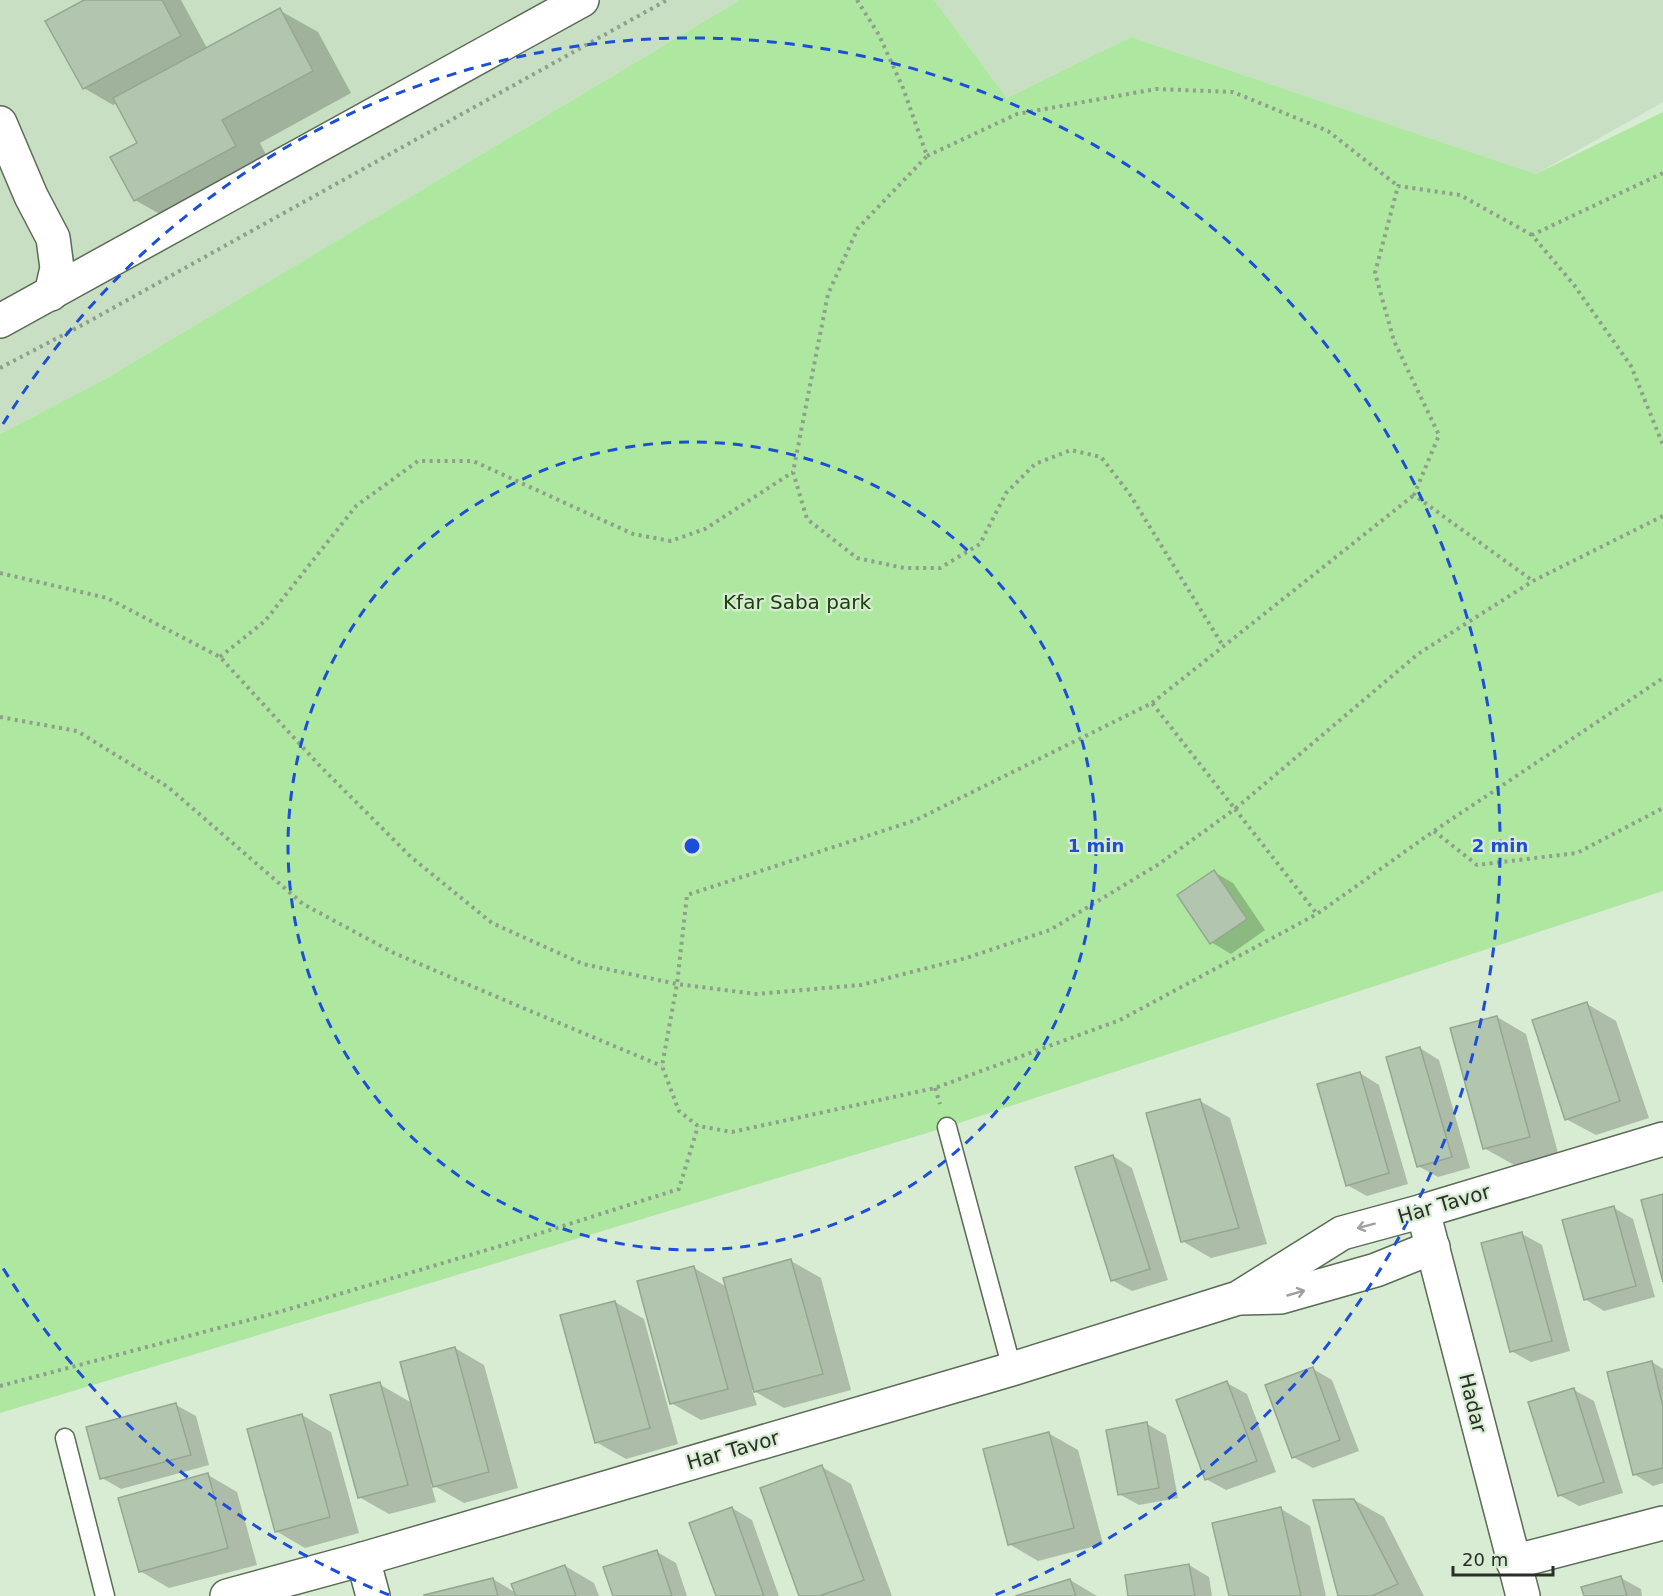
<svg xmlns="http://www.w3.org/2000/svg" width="1663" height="1596" font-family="'DejaVu Sans',sans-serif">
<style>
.built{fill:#c8dfc3}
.green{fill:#aee8a0}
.shadow{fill:#0003}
.building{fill:#b2c5ae;stroke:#96a791;stroke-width:1.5}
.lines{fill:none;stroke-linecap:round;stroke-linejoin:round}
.service-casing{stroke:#5a6b56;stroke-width:21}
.minor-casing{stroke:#5a6b56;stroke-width:36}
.path{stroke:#909e8c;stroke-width:4;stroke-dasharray:3 4.5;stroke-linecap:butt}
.service{stroke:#fff;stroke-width:18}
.minor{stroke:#fff;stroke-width:33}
.oneway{stroke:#9ea19d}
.ring{fill:none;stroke:#1d4ed8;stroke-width:3;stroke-dasharray:10 8}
.labels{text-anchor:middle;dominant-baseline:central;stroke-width:4.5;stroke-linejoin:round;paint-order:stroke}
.park-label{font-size:20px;fill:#18410c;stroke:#d8ebd3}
.street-label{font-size:20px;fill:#282f26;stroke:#d8ebd3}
.centre{fill:#1d4ed8;stroke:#d8ebd3;stroke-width:3}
.ring-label{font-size:18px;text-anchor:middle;font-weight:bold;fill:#1d4ed8;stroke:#d8ebd3;stroke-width:4.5;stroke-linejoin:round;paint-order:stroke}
</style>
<rect width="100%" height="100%" fill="#d8ebd3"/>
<g class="built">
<polygon points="0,0 740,0 107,378 0,434"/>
<polygon points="934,0 1663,0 1663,102 1536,174 1131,37 1007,98"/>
</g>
<polygon class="green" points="740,0 934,0 1007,98 1131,37 1536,174 1663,112 1663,891 947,1127 0,1413 0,434 107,378"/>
<g class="shadow">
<polygon points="87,0 181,0 207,48 279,10 318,32 351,93 260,143 273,168 174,222 135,200 139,143 117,103 113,105 84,88"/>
<polygon points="1214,872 1233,883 1265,930 1231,954 1211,942"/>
<polygon points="1587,1004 1616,1021 1649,1118 1596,1135 1566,1119"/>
<polygon points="1497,1017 1526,1034 1558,1153 1514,1165 1484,1148"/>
<polygon points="1420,1048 1439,1060 1470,1168 1438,1177 1418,1166"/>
<polygon points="1360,1073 1379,1085 1408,1184 1367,1196 1347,1185"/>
<polygon points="1200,1101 1230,1118 1267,1244 1211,1258 1182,1241"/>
<polygon points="1113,1156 1132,1168 1168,1280 1132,1291 1112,1280"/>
<polygon points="1614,1208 1633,1219 1655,1297 1604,1311 1585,1299"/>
<polygon points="1522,1234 1542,1245 1570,1351 1531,1362 1511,1351"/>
<polygon points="791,1261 821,1278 851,1390 784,1408 752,1390 757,1405 701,1420 671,1403 694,1268 727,1287"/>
<polygon points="615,1302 644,1319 678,1444 626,1459 596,1442"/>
<polygon points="455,1348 484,1365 518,1488 464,1503 431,1484 436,1502 389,1514 359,1497 379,1384 412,1403"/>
<polygon points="1652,1362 1663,1369 1663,1483 1653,1486 1634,1474"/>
<polygon points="1313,1369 1332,1380 1359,1451 1313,1468 1293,1457"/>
<polygon points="1227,1383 1247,1394 1276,1472 1226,1490 1206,1479"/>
<polygon points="1574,1390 1594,1401 1623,1493 1579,1506 1559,1495"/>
<polygon points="176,1405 196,1416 209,1465 121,1489 102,1478"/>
<polygon points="302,1415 331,1432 359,1533 305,1548 276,1531"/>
<polygon points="1147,1424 1166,1435 1178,1498 1139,1505 1119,1494"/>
<polygon points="1048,1433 1078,1450 1103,1544 1038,1561 1009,1544"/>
<polygon points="822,1467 851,1484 892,1596 801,1596"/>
<polygon points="208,1475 237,1492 257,1565 169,1588 140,1571"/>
<polygon points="1354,1500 1384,1517 1424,1596 1339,1596"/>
<polygon points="732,1508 752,1520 779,1596 717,1596"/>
<polygon points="1281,1509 1310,1526 1326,1596 1230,1596"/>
<polygon points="657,1552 676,1563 687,1596 614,1596"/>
<polygon points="1189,1565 1209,1577 1212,1596 1130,1596"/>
<polygon points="565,1566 594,1583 599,1596 426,1596 493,1579 516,1593"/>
<polygon points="1621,1578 1641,1589 1642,1596 1585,1596"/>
<polygon points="1070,1580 1097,1596 1020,1596"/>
</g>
<g class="building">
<polygon points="84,0 162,0 181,36 83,89 45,21"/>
<polygon points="280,8 313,71 222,120 236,146 134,201 110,157 137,143 113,98"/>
<polygon points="1214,870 1247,919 1210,944 1177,895"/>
<polygon points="1587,1002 1620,1101 1565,1120 1532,1020"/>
<polygon points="1497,1016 1530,1137 1483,1149 1450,1028"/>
<polygon points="1420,1047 1452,1157 1417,1167 1386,1057"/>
<polygon points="1360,1072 1389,1173 1346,1186 1317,1084"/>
<polygon points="1200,1099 1239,1228 1181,1242 1146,1113"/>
<polygon points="1113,1155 1150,1269 1111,1281 1075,1167"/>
<polygon points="1663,1194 1663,1282 1641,1200"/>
<polygon points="1614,1206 1636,1286 1584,1300 1562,1220"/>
<polygon points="1522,1232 1552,1341 1510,1352 1481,1243"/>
<polygon points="791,1259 823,1374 754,1392 723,1278"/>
<polygon points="694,1266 728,1389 670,1404 637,1281"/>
<polygon points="615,1301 650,1428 595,1443 560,1315"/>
<polygon points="455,1347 489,1472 433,1487 400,1362"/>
<polygon points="1652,1361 1663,1407 1663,1468 1633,1475 1607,1372"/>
<polygon points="1313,1367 1340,1440 1292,1458 1265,1385"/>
<polygon points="1227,1381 1257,1461 1205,1480 1176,1400"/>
<polygon points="380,1382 408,1485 358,1498 330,1395"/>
<polygon points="1574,1388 1604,1482 1558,1496 1528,1402"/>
<polygon points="176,1403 191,1455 100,1479 86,1427"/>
<polygon points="302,1414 330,1517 275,1532 247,1429"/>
<polygon points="1147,1422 1159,1488 1118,1495 1106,1430"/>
<polygon points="1049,1432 1074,1528 1008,1545 983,1449"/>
<polygon points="822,1465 864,1580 819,1596 799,1596 760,1488"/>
<polygon points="208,1473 228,1548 139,1572 118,1498"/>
<polygon points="1354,1499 1398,1584 1372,1596 1338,1596 1313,1500"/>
<polygon points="732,1507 764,1596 716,1596 689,1523"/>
<polygon points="1281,1507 1301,1596 1229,1596 1212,1523"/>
<polygon points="657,1550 672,1596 613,1596 603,1567"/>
<polygon points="1189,1564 1195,1596 1128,1596 1125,1575"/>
<polygon points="565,1565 576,1596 516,1596 511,1584"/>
<polygon points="1621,1576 1627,1596 1584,1596 1581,1587"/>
<polygon points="493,1578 498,1596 425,1596 424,1595"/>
<polygon points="1070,1579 1076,1596 1015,1596"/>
</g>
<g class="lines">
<g class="service-casing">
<g id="service">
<polyline points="947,1127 1012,1369"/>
<polyline points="65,1438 105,1596"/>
</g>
</g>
<g class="minor-casing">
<g id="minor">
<polyline points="0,123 31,196 53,238 57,268 51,294"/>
<polyline points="0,321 582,0"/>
<polyline points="1423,1211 1523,1596"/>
<polyline points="1240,1298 1281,1297 1376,1270 1433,1247"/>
<polyline points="363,1559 373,1596"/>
<polyline points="1513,1562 1663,1523"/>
<polyline points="227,1596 363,1559 1012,1369 1238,1298 1342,1233 1423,1211 1663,1139"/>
</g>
</g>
<g class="path">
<polyline points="857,0 879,35 903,88 927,156 858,228 828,294 793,472 807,519 857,558 904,568 940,568 980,544 1006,493 1035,464 1071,450 1101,457 1129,493 1223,646"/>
<polyline points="927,156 1017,114 1156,89 1233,92 1328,131 1398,186"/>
<polyline points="1663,173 1532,235 1574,285 1631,366 1663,445"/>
<polyline points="1532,235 1460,195 1398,186 1375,273 1394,341 1439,435 1414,495 1533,581"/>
<polyline points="0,368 86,323 667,0"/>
<polyline points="1663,516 1533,581 1418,654 1235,809 1152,703 916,820 687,895 677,984 662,1066 679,1111 698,1126 732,1132 935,1088 1120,1020 1317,914 1434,831 1663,678"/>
<polyline points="0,573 107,598 220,657 319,765 411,857 492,923 583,964 677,984 756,994 861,985 966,958 1050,930 1159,864 1235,809 1317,914"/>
<polyline points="220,657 265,621 356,506 418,461 473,461 633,534 671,541 705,529 793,472"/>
<polyline points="1152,703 1414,495"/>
<polyline points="0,717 77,731 168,787 303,904 394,953 516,1005 662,1066"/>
<polyline points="1434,831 1477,865 1577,853 1663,808"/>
<polyline points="935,1088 940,1104"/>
<polyline points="0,1386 279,1312 500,1246 679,1189 698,1126"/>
</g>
<use href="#service" class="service"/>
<use href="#minor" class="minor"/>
</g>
<defs><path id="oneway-shaft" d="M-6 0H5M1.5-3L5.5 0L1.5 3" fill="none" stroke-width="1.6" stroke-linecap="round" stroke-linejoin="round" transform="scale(1.5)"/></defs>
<g class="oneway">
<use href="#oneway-shaft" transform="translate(1366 1226) rotate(165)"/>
<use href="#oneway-shaft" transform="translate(1296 1293) rotate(-16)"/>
</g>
<g class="ring">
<circle cx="692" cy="846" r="404"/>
<path d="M389 1595A808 808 0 0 1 3 1268M3 424A808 808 0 1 1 995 1595"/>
</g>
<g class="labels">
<g class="park-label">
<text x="797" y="602">Kfar Saba park</text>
</g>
<g class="street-label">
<text transform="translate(1444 1204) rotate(-16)">Har Tavor</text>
<text transform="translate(1473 1403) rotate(76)">Hadar</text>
<text transform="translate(733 1450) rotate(-16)">Har Tavor</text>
</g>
</g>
<circle cx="692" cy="846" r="9" class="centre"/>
<g class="ring-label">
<text x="1096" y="852">1 min</text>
<text x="1500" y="852">2 min</text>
</g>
<path d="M1453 1566v9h100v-9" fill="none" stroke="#282f26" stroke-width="3"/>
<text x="1462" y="1566" font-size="18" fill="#282f26" stroke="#d8ebd3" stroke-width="4.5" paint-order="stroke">20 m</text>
</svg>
